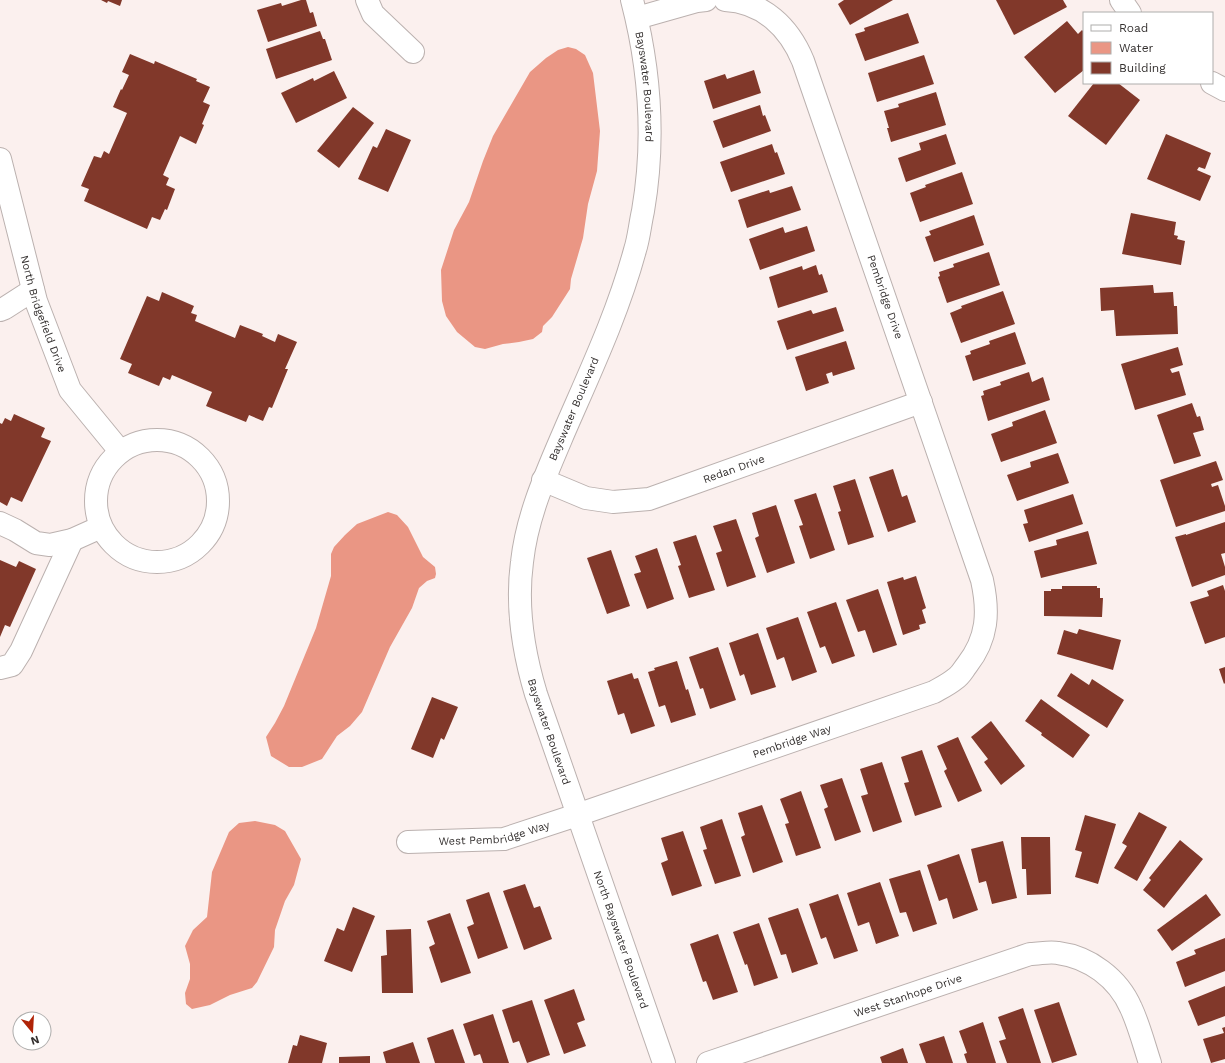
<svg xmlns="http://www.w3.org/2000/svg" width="1225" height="1063" font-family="'Work Sans',sans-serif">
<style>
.water{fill:#ea9684}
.building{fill:#81382a}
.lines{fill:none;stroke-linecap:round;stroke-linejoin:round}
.minor-casing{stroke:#bbb1af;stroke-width:24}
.minor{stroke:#fff;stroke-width:22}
.labels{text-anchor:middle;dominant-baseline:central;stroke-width:4;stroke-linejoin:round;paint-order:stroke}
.street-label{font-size:11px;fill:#353130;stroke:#fff}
</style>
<rect width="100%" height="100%" fill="#fbf0ee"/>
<g class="water">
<polygon points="568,47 576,49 585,55 593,73 600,131 597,171 588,204 583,238 571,279 570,289 552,317 543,326 542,332 533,339 519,342 503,344 485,349 475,347 457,332 446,316 442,301 441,270 454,230 469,202 483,161 493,136 530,72 546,58 558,50"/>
<polygon points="388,512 397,515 408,527 423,557 435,567 436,574 435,578 427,581 419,588 412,608 390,647 362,712 350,726 337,736 322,759 302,767 289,767 271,756 266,737 275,723 284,706 316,628 331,576 331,554 334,547 345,535 357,524"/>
<polygon points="255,821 275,825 285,831 301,859 294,885 285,901 275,930 274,947 257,982 252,988 230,995 210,1005 192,1009 186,1004 185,993 190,979 190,964 185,946 193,930 207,917 212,872 229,832 239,823"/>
</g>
<g class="building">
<polygon points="101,0 122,0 120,6 108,1 107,3"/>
<polygon points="301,0 306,0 310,13 313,12 317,26 268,42 257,10 281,3 282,6"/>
<polygon points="844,0 893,0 850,25 838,4"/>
<polygon points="996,0 1063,0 1067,7 1014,35"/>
<polygon points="908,13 919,43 865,61 855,34 865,31 864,28"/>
<polygon points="1067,21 1078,34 1082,30 1084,32 1084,38 1083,39 1084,41 1084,70 1055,93 1024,57"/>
<polygon points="320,31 323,39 325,39 332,60 276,79 266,49"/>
<polygon points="130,54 154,64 155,61 197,79 196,81 210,87 203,102 210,105 202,124 204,125 196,144 180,136 163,175 169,178 166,185 175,189 167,210 165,209 160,220 152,217 147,229 84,201 89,189 81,186 94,156 101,158 104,151 109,154 127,113 113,107 121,89 122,90 129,75 122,72"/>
<polygon points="924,55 934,84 877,102 868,73"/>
<polygon points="754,70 761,93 713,109 704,81 725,74 727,79"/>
<polygon points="334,71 347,98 296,123 281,93 313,78 314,81"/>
<polygon points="1094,83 1118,83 1140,100 1106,145 1068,116"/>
<polygon points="936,92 946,125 891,142 887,128 889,128 884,111 899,107 898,104"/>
<polygon points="760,105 763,116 765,115 771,131 723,148 713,121"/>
<polygon points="353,107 374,123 339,168 317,151"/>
<polygon points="386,129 411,140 388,192 358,179 373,146 377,148"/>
<polygon points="946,134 956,164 906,182 898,158 921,150 919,143"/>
<polygon points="1166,134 1211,153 1205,169 1199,167 1197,170 1211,176 1200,201 1147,179"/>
<polygon points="772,144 775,153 777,152 785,174 731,192 720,162"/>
<polygon points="962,172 973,204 920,222 910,193 926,187 925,185"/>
<polygon points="792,186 801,210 747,228 738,200 769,190 770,193"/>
<polygon points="1131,213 1176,222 1174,235 1178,236 1177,239 1185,241 1181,265 1122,254"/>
<polygon points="974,215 984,245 934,262 925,237 931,235 929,231"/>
<polygon points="807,226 815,251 760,270 749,239 783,227 785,233"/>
<polygon points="989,252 1000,285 947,303 938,277 940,276 939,272 954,267 953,264"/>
<polygon points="816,265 819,275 822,274 828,292 778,308 769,277 802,266 803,270"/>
<polygon points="1153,285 1154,293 1173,292 1174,306 1177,306 1178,334 1116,336 1114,310 1101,311 1100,288"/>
<polygon points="1003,291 1015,324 961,343 950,313 962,308 961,306"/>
<polygon points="162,292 194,306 191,313 197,315 195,321 235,338 240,325 263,334 262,336 275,342 278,334 297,342 285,369 288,369 272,408 269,407 263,421 249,415 246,422 206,406 212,392 172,375 170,380 163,377 159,386 128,373 132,364 120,359 147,296 159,301"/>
<polygon points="836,307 844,331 787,350 777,321 811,310 813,314"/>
<polygon points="1015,332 1026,364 973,381 965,356 971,354 970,351 990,344 989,341"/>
<polygon points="846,341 855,369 833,376 832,372 826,374 829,383 806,391 795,357"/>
<polygon points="1178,347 1183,365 1170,369 1172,373 1179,371 1186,395 1135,410 1121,364"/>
<polygon points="1029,372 1032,382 1043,377 1050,400 988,421 981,396 984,395 983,391 1001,385 1000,382"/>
<polygon points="1192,403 1197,417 1200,416 1204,430 1193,433 1201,456 1174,464 1157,415"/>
<polygon points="1045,410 1057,443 1001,462 991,434 1013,426 1012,422"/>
<polygon points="14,414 45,428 41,437 51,441 22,502 11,497 7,506 0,502 0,423 2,424 5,418 11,421"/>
<polygon points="1058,453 1069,483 1017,501 1007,475 1031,467 1030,462"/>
<polygon points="1216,461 1223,480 1211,484 1212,487 1218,485 1225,506 1225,511 1176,527 1160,480"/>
<polygon points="893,469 902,497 907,495 916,522 888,532 869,477"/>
<polygon points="855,479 874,537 848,545 838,512 841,511 833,486"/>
<polygon points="816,493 835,550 810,559 799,526 803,525 794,500"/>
<polygon points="1073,494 1083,524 1029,542 1023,524 1028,523 1024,510"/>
<polygon points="776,505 795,563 767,573 755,538 759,536 752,513"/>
<polygon points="736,519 756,577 727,587 716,553 722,551 713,526"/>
<polygon points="1225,522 1225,553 1221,554 1225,567 1225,575 1192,587 1175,537 1186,534 1186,535"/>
<polygon points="1088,531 1097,564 1041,578 1034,551 1057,545 1056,540"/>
<polygon points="696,535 715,590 689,598 678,566 681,565 673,542"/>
<polygon points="657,548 674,599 647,609 634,574 641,572 635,556"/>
<polygon points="611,550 630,606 607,614 587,558"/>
<polygon points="0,560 16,567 19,561 36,569 10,627 5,625 0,637"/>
<polygon points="916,576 926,608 922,610 926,623 919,625 920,629 903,635 887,582 903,577 904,580"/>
<polygon points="1223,585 1225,591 1225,637 1205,644 1190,602 1209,596 1207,591"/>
<polygon points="1062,586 1097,586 1097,588 1100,588 1100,598 1103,598 1102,617 1044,616 1044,591 1051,591 1051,589 1062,589"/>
<polygon points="878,589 897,645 873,653 865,630 858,632 846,600"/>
<polygon points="836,602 855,656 832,664 825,646 820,648 807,612"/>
<polygon points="798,617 817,672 792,681 784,657 777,660 766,628"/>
<polygon points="1079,629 1121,640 1113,670 1057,654 1064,630 1077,634"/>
<polygon points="758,633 776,687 751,695 744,674 740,676 729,643"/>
<polygon points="718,647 736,700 710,709 703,688 700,689 689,657"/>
<polygon points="677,661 686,690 688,689 696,715 671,723 665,705 659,707 648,672 655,670 654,668"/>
<polygon points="1225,667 1225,683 1224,684 1219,669"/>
<polygon points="632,673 634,679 638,678 655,726 631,734 624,713 618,715 607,681"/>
<polygon points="1071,673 1089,685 1092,679 1124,700 1107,728 1057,696"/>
<polygon points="432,697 458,707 444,740 441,738 433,758 411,749"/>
<polygon points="1041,699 1090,735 1073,758 1041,735 1042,733 1025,721"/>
<polygon points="991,721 1025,766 1001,785 984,762 988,759 971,737"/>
<polygon points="958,737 982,791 958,802 944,771 947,769 937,746"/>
<polygon points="922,750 942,807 915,816 904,783 909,782 901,757"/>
<polygon points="882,762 902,822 873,832 861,796 868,794 860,769"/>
<polygon points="842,778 861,832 835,841 824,809 828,807 820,785"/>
<polygon points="801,791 821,848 796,856 785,824 789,823 780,799"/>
<polygon points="762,805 783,862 753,873 741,837 745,835 738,813"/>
<polygon points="1139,812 1167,827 1137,881 1114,868 1127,846 1122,843"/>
<polygon points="1085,815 1116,824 1098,884 1075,877 1082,852 1075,850"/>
<polygon points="722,819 741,876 715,884 703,850 707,849 700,827"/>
<polygon points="683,831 702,886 672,896 661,863 668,860 661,838"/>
<polygon points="1021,837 1050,837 1051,894 1027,895 1026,869 1022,869"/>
<polygon points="1180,840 1203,859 1164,908 1143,890 1151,880 1149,878"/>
<polygon points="1003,841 1017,898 992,904 986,881 979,883 971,849"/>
<polygon points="959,854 978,910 953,919 947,898 939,901 927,865"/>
<polygon points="920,870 937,924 913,932 906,912 900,913 889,879"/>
<polygon points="880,882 899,936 876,944 869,922 858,926 847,893"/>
<polygon points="525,884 534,908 540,906 552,939 524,950 503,891"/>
<polygon points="489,892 508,948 478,959 467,927 474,924 466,900"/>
<polygon points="838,894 858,951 834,959 826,937 821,939 809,904"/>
<polygon points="1206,894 1221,915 1172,951 1157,930"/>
<polygon points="353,907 375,916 352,972 324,961 337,928 344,931"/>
<polygon points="798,908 818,964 792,973 786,954 781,955 768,918"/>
<polygon points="450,913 471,973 441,983 429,947 435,944 427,921"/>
<polygon points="759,923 778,978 754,986 747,964 745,965 733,932"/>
<polygon points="411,929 413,993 382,993 381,956 387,955 386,930"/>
<polygon points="718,934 738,992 713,1000 706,981 703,982 690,944"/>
<polygon points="1225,938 1225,971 1185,987 1176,962 1196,954 1194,950"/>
<polygon points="1225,986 1225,1016 1198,1026 1188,1001"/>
<polygon points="574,989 585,1020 577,1023 586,1046 564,1054 544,1000"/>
<polygon points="532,1000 550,1055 527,1063 519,1041 513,1043 502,1010"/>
<polygon points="1059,1002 1077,1055 1052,1063 1034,1010"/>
<polygon points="1023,1008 1041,1063 1007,1063 999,1041 1006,1039 998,1017"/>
<polygon points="493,1014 509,1063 483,1063 480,1054 474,1056 463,1024"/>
<polygon points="983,1022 996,1063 967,1063 964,1054 967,1053 959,1031"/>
<polygon points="1225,1027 1225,1059 1211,1063 1203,1039 1224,1033 1222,1028"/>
<polygon points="453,1029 465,1063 435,1063 427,1038"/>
<polygon points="300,1035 327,1043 322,1063 288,1063 293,1045 297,1046"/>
<polygon points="944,1036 953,1063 926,1063 919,1044"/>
<polygon points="413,1042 420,1063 386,1063 383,1052"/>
<polygon points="903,1048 908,1063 882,1063 880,1057"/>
<polygon points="370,1056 370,1063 339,1063 339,1057"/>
</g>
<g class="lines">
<g class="minor-casing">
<g id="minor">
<polyline points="367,0 373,14 413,52"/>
<path id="s1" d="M632 0C650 69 655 141 643 211 640 224 639 238 635 250 618 313 590 372 564 432 546 474 527 516 522 562 516 607 523 651 536 694L664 1063"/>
<polyline points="1121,0 1130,13"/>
<polyline points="637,18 697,1 706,0"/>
<polyline points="1212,83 1225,90"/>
<path id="s2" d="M0 159 36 301 70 390 120 451"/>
<polyline points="0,310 5,308 33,290"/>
<circle cx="157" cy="501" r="61"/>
<path id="s3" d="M543 480 586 498 613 502 649 499 921 402"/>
<polyline points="0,523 15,530 36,543 50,545 72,540 101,527"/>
<polyline points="0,668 12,665 21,651 72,540"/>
<path id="s4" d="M408 842 504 839 577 815 934 692C941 688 949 684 955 679 961 675 963 670 967 665 988 638 989 612 982 580L803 61C789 27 763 2 725 0"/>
<path id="s5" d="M708 1063 1030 954C1040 954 1049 951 1058 953 1089 957 1118 978 1131 1008 1139 1025 1144 1045 1150 1063"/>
</g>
</g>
<use href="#minor" class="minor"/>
</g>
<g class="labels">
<g class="street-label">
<text stroke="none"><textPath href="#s1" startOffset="88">Bayswater Boulevard</textPath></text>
<text transform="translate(885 297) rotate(71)">Pembridge Drive</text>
<text stroke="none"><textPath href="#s2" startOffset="161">North Bridgefield Drive</textPath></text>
<text transform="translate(574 409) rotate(-67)">Bayswater Boulevard</text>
<text stroke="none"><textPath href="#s3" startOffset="200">Redan Drive</textPath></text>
<text stroke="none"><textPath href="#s1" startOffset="759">Bayswater Boulevard</textPath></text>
<text stroke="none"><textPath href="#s4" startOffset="400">Pembridge Way</textPath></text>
<text stroke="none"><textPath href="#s4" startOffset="87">West Pembridge Way</textPath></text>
<text stroke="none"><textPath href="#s1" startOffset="979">North Bayswater Boulevard</textPath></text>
<text stroke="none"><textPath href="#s5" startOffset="211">West Stanhope Drive</textPath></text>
</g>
</g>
<rect x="1083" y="12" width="130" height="72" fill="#ffffff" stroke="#aeadac"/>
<rect x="1091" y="25" width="20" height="6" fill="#ffffff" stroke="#aeadac"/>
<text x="1119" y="32" font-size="12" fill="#353130">Road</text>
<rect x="1091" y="42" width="20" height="12" fill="#ea9684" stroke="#aeadac"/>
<text x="1119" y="52" font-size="12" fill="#353130">Water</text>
<rect x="1091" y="62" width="20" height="12" fill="#81382a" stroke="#aeadac"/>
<text x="1119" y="72" font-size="12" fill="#353130">Building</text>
<g transform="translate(32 1031) rotate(162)"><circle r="19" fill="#ffffff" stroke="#aeadac"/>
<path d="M0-3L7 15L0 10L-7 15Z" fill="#b02307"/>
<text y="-6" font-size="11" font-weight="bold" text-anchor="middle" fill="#353130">N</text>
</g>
</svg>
